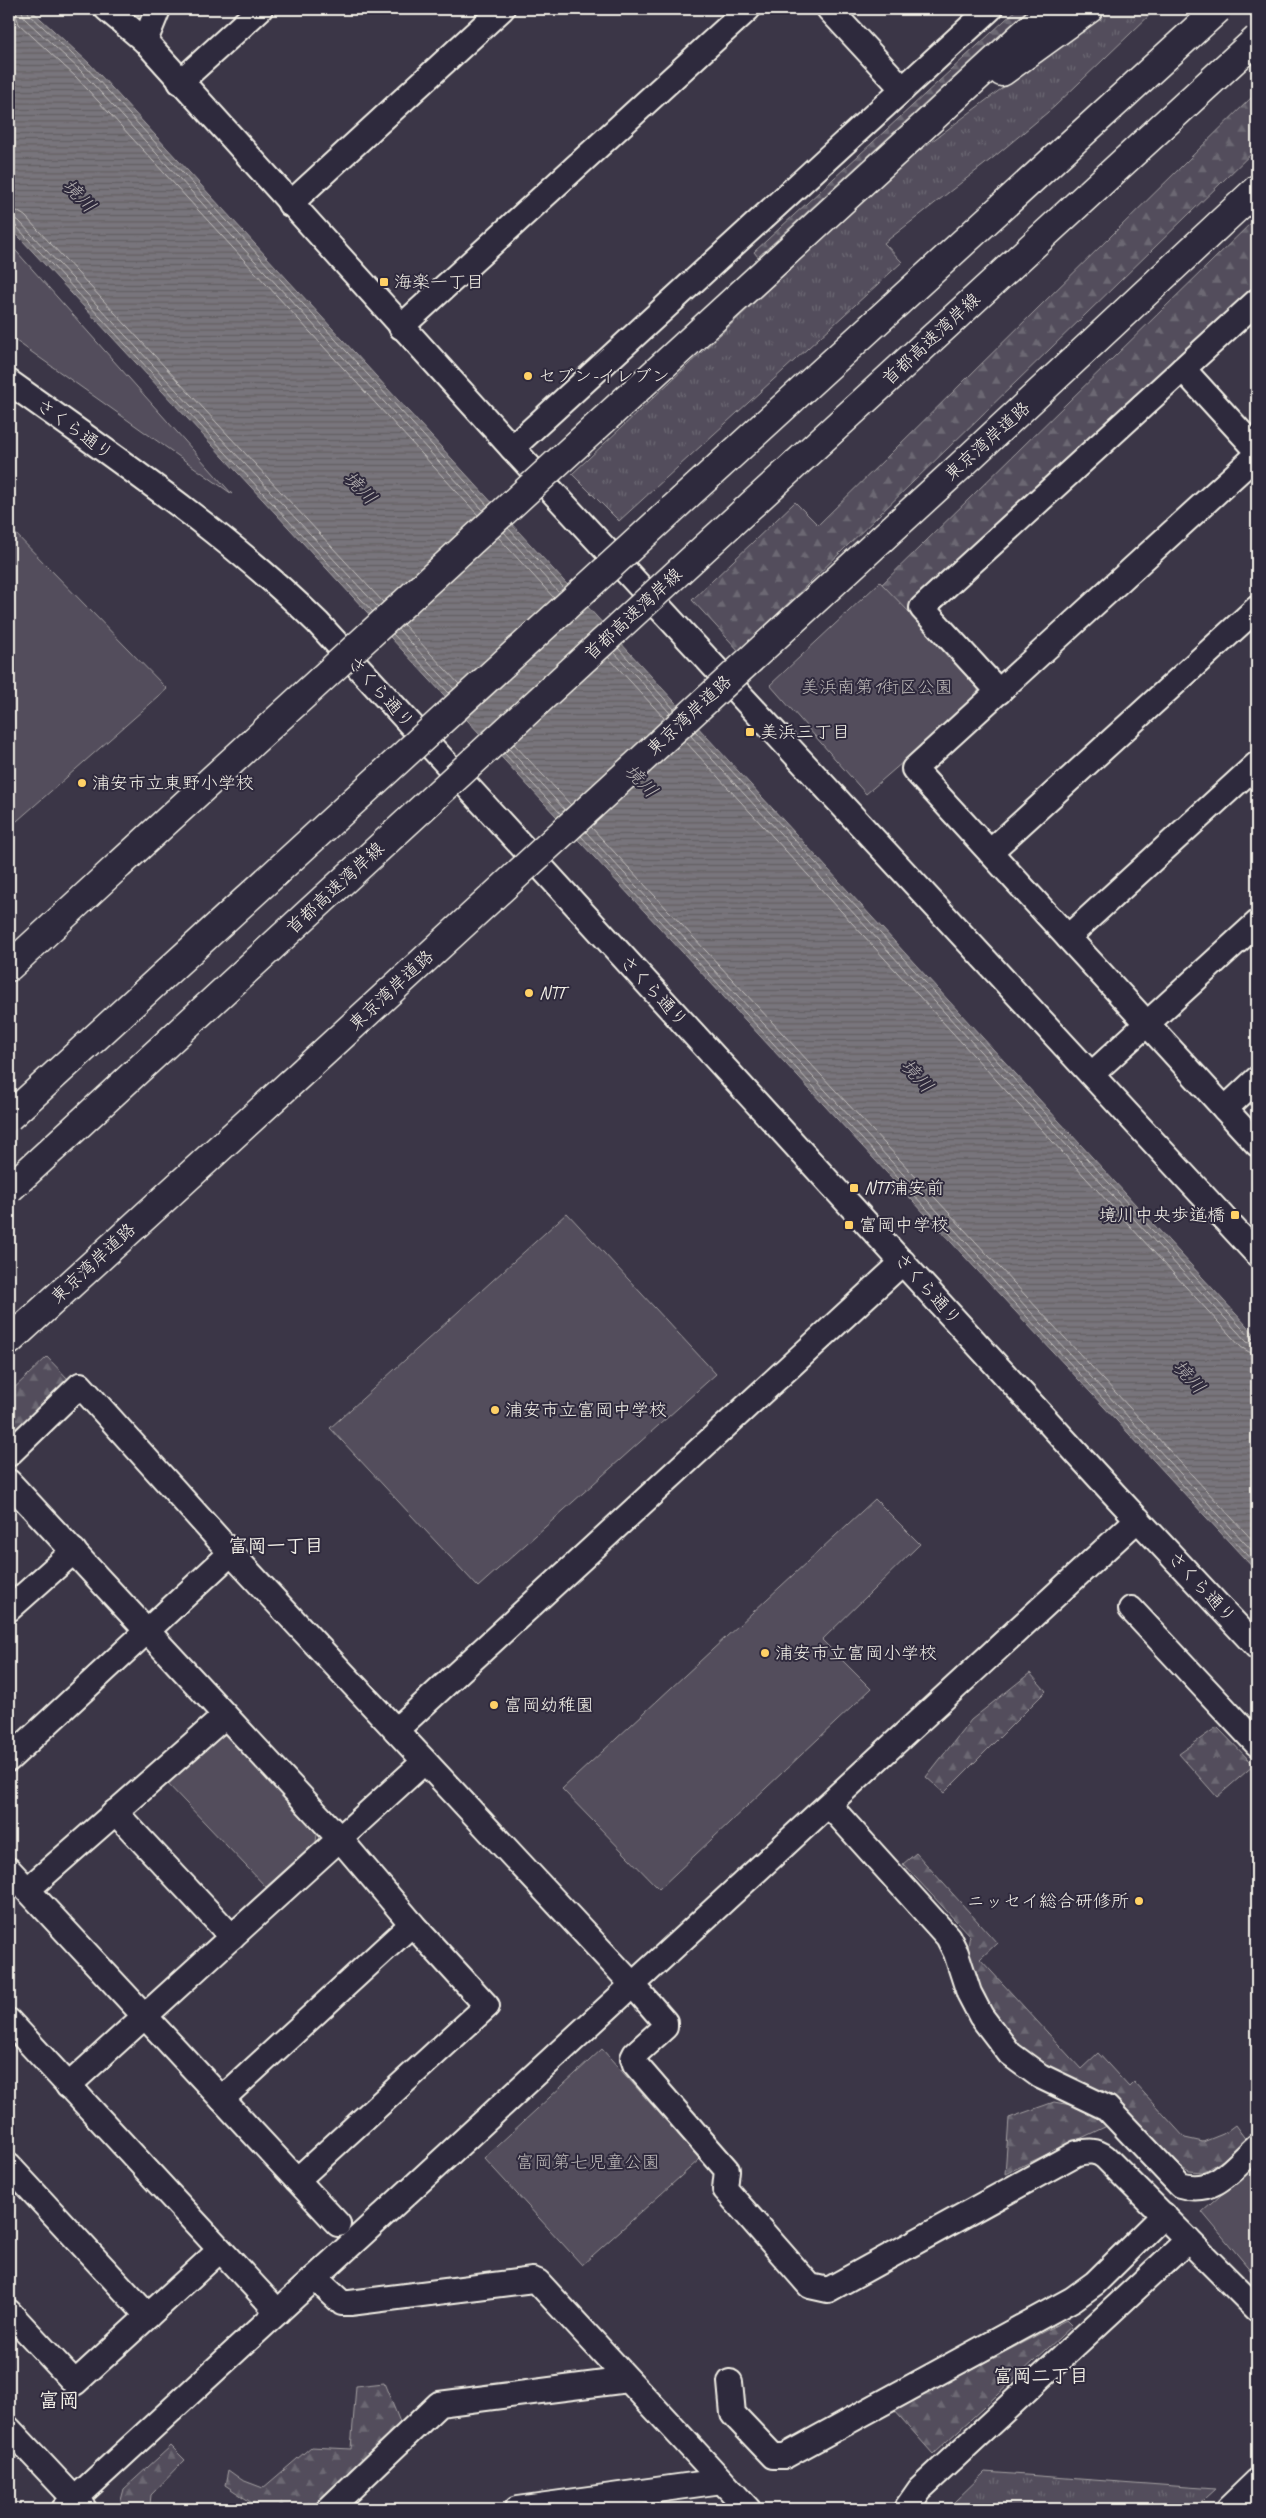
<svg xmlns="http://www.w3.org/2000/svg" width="1266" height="2518" font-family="Caveat,'Klee One',sans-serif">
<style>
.grass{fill:url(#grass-tufts);stroke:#a4a0a2}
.forest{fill:url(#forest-firs);stroke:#a4a0a2}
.park{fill:#534e5c;stroke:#a4a0a2}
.water{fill:url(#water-rules);stroke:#aaa6a7}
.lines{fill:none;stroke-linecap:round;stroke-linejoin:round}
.shore{stroke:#c2bfbc;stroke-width:1}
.minor-casing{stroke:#f4f1e8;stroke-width:28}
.highway-casing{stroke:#f4f1e8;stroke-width:31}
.minor{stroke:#2f2a3d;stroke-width:24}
.highway{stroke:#2f2a3d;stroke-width:28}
.highway-bridge-casing{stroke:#f4f1e8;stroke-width:31;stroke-linecap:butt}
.highway-bridge{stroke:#2f2a3d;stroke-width:28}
.poi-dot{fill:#ffd166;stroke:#2f2a3d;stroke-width:2}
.labels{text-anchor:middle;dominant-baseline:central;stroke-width:4;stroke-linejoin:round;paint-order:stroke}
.poi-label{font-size:18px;fill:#f4f1e8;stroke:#2f2a3d;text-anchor:start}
.street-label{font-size:18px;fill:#f4f1e8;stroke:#2f2a3d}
.park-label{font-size:18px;fill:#bcb8b7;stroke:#2f2a3d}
.water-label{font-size:19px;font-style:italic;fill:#b6b2b2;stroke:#2f2a3d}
.neighbourhood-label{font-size:19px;font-weight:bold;fill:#f4f1e8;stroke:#2f2a3d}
.quarter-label{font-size:20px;font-weight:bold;fill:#f4f1e8;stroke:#2f2a3d}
</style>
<defs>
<pattern id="grass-tufts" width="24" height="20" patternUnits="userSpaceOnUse" patternTransform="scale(1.25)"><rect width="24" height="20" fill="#534e5c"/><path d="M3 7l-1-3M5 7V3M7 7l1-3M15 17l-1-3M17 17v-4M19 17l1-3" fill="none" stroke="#6c6873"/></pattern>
<pattern id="forest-firs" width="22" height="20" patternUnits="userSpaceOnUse" patternTransform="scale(1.25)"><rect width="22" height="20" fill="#534e5c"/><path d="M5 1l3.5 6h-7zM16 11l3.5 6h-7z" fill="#6c6873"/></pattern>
<pattern id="water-rules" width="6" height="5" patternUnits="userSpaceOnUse" patternTransform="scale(1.25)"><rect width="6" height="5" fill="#78747b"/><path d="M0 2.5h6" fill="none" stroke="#636063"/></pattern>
</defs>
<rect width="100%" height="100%" fill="#3b3647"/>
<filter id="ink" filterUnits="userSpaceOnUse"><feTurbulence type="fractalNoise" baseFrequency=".02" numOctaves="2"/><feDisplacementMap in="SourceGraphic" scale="10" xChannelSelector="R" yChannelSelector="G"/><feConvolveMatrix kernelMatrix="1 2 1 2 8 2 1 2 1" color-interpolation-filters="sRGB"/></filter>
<g filter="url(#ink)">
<g class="grass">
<polygon points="1107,9 1156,9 1054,107 994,157 884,243 902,262 619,521 572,474 903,163"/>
<polygon points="985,2472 1215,2489 1193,2509 1015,2509 1012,2507 952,2504"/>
</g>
<g class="forest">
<polygon points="1017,9 1028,9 758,257 754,252"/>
<polygon points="1257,92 1257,148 739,651 692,600 795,502 818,525"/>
<polygon points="1257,217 1257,300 865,668 781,683"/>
<polygon points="47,1357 70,1381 9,1437 9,1393"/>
<polygon points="1030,1673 1046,1691 944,1793 926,1777 971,1720"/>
<polygon points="1217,1727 1254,1765 1217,1797 1179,1754"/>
<path d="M916 1853 997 1943 980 1959 1081 2069 1098 2053 1129 2087 1134 2082 1185 2138 1203 2142 1223 2134 1235 2125 1249 2144 1204 2172 1189 2171 1177 2164 1108 2094C1098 2088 1090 2089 1079 2086 1070 2083 1060 2076 1052 2072 1018 2053 958 1976 970 1936L903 1864Z"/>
<polygon points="1054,2102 1083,2107 1107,2126 1005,2174 1009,2118"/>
<polygon points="1066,2320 1072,2326 933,2454 894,2410"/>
<polygon points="384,2383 402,2427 315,2509 261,2509 225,2485 228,2470 242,2480 263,2488 311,2447 351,2449 356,2386"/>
<polygon points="171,2446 185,2460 151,2495 150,2504 154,2509 125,2509 120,2504 124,2489"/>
</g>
<g class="park">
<polygon points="9,243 232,494 9,336"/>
<polygon points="9,527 167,689 9,828"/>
<polygon points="880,582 979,684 977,698 866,794 770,685"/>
<polygon points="567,1213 716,1374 478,1587 330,1428"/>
<polygon points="875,1499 920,1544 822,1640 871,1689 659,1889 562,1789"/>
<polygon points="216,1734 227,1735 317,1834 316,1842 266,1887 166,1782"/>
<polygon points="602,2049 700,2159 582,2265 484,2158"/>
<polygon points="1257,2163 1257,2278 1202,2212"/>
</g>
<polygon class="water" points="9,9 30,9 89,63 1257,1337 1257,1572 9,226"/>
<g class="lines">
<g class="shore">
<polyline points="14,9 19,24 76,77 478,515"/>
<polyline points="21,9 25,19 81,71 483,510"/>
<polyline points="27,9 29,14 86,67 488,506"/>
<polyline points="9,210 17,211 25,216 383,602"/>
<polyline points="9,217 19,221 378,607"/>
<polyline points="9,223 15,225 373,612"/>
<polyline points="508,528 564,588"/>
<polyline points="504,532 559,593"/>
<polyline points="498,537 554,598"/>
<polyline points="403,624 459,684"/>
<polyline points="398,629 454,689"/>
<polyline points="393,634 449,693"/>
<polyline points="618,648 674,709"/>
<polyline points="614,652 670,713"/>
<polyline points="608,657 664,718"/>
<polyline points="695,731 1251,1338 1257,1340"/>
<polyline points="690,735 1247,1342 1257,1346"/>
<polyline points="685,741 1241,1347 1249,1352 1257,1354"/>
<polyline points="514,744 571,805"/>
<polyline points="509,749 565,810"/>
<polyline points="504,753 561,814"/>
<polyline points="591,827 1257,1545"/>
<polyline points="586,832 1257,1556"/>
<polyline points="581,836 1257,1565"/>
</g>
<g class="minor-casing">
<g id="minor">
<polyline points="107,9 145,41 512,448 1257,1254"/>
<polyline points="829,9 903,89"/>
<polyline points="145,41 158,9"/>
<polyline points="180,82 260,9"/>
<polyline points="290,204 502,9"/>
<polyline points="401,327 748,9"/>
<polyline points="1183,369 1257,450"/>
<path d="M9 382C115 458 224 531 318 623L1114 1494 1257 1647"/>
<polyline points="512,448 990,9"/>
<polyline points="1257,455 914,769 1257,1144"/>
<polyline points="999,692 922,608 1257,301"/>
<polyline points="990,852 1257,608"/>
<polyline points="1068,937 1257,764"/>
<polyline points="1092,1074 1257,923"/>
<polyline points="1225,1109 1257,1079"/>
<path d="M9 1454 80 1385 231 1553 633 1985 665 2022V2027L635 2054 633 2058 635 2064 727 2170 725 2189 810 2286 828 2290 1077 2153C1089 2151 1096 2150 1105 2157L1257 2309"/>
<polyline points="9,1482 340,1839 412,1924 487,2006 297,2180 9,1870"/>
<polyline points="9,1609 74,1551"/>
<polyline points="1131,1609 1257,1744"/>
<polyline points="396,1730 903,1262"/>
<polyline points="9,1759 231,1553"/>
<path d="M829 1805 948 1937 956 1953 969 1993 981 2016 1010 2054 1040 2076 1107 2108 1180 2185C1215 2196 1233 2168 1257 2146"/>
<polyline points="115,1812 232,1937"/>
<polyline points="27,1890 225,1716"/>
<polyline points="9,2021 278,2312"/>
<polyline points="68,2086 424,1762"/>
<polyline points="222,2099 412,1924"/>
<polyline points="9,2166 148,2316"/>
<polyline points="297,2180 338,2224"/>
<polyline points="315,2278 342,2303 350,2303 533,2280 538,2282 748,2509"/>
<polyline points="9,2312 75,2383 220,2250"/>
<polyline points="730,2382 733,2414 773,2456 785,2456 1073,2299 1095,2283 1164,2215"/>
<polyline points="9,2429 84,2509"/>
<polyline points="64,2509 1138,1519"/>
<polyline points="329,2509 439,2404 628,2380"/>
<polyline points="517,2509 722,2481"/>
<polyline points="906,2509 920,2489 1188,2240"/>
<polyline points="1228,2509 1257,2481"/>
</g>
</g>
<g class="highway-casing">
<g id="highway">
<polyline points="1002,72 1089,9"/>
<polyline points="766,271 1051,9"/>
<polyline points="953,473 1257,189"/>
<polyline points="9,967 119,865"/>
<polyline points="9,1341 307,1068"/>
</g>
</g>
<use href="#minor" class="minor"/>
<use href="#highway" class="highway"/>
<g class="highway-bridge-casing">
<g id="highway-bridge">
<polyline points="119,865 766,271"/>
<polyline points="307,1068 953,473"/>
<polyline points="9,1117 1218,9"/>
<polyline points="9,1189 1257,39"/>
</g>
</g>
<use href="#highway-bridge" class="highway-bridge"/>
</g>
</g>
<g class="poi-dot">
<rect x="379" y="277" width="10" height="10" rx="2.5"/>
<circle cx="528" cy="376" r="5"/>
<rect x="745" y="727" width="10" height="10" rx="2.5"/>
<circle cx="82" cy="783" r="5"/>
<circle cx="529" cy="993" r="5"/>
<rect x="849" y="1183" width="10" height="10" rx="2.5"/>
<rect x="1230" y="1210" width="10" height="10" rx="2.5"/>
<rect x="844" y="1220" width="10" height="10" rx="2.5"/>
<circle cx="495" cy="1410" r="5"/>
<circle cx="765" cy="1653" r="5"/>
<circle cx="494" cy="1705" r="5"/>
<circle cx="1139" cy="1901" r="5"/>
</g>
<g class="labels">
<g class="poi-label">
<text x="394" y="282">海楽一丁目</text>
<text x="538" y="376">セブン-イレブン</text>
<text x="760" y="732">美浜三丁目</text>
<text x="92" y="783">浦安市立東野小学校</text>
<text x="539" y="993">NTT</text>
<text x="864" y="1188">NTT浦安前</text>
<text x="1225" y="1215" text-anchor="end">境川中央歩道橋</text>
<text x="859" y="1225">富岡中学校</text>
<text x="505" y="1410">浦安市立富岡中学校</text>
<text x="775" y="1653">浦安市立富岡小学校</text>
<text x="504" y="1705">富岡幼稚園</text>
<text x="1129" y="1901" text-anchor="end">ニッセイ総合研修所</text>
</g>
<g class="street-label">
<text transform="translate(931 339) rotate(-43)">首都高速湾岸線</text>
<text transform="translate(75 429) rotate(36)">さくら通り</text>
<text transform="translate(987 441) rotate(-42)">東京湾岸道路</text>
<text transform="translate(633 614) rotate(-43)">首都高速湾岸線</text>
<text transform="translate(381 692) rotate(48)">さくら通り</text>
<text transform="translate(689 715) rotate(-43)">東京湾岸道路</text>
<text transform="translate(335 888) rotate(-43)">首都高速湾岸線</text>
<text transform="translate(391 990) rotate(-43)">東京湾岸道路</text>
<text transform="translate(654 991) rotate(47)">さくら通り</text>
<text transform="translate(93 1263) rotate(-43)">東京湾岸道路</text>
<text transform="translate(928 1289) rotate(48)">さくら通り</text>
<text transform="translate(1202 1587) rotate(47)">さくら通り</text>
</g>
<g class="park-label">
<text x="877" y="687">美浜南第1街区公園</text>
<text x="588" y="2162">富岡第七児童公園</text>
</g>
<g class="water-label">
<text transform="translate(79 196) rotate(46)">境川</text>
<text transform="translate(360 488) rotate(46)">境川</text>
<text transform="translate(641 781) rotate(46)">境川</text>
<text transform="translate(917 1076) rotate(48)">境川</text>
<text transform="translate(1189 1377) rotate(48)">境川</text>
</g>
<g class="neighbourhood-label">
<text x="276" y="1546">富岡一丁目</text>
<text x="1041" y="2376">富岡二丁目</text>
</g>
<g class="quarter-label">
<text x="59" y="2400">富岡</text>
</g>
</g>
<rect width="1266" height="2518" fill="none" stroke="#2f2a3d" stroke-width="30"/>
<rect x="15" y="15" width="1236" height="2488" fill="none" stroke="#f4f1e8" stroke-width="2" filter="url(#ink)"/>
</svg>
